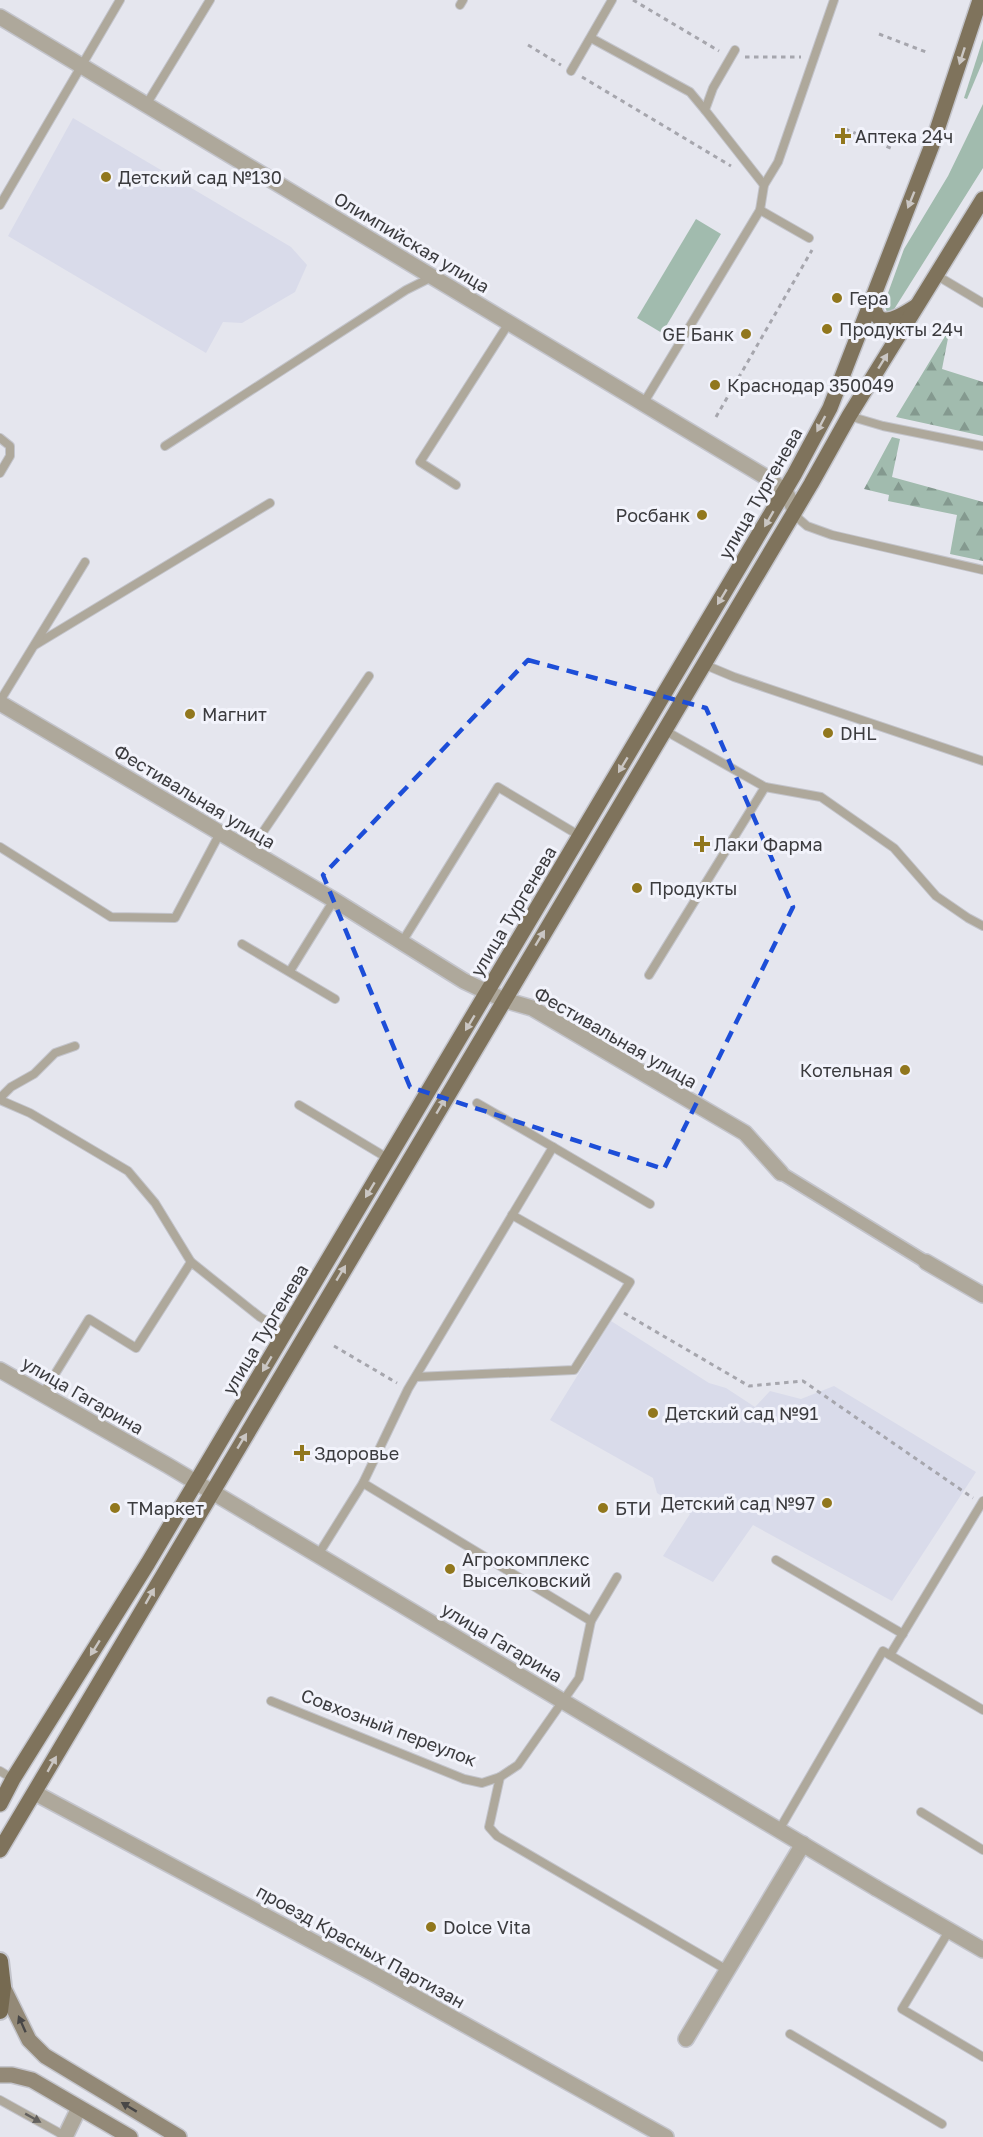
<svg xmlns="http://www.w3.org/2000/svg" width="983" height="2137" font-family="'Golos Text',sans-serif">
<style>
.built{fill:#d9dbea}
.green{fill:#a1bbae}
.forest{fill:url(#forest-firs)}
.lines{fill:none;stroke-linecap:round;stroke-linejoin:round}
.service-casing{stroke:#c3c4cb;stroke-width:10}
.pedestrian-casing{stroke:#c3c4cb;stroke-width:15}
.minor-casing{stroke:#c3c4cb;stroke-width:18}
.tertiary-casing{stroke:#c3c4cb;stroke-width:18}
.secondary-casing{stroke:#c3c4cb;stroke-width:18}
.primary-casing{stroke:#c3c4cb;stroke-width:18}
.trunk-casing{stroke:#c3c4cb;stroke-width:20}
.path{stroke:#a6a6ad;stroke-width:3;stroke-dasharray:4.5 4.5;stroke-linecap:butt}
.service{stroke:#aea89b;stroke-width:8}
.pedestrian{stroke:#aea89b;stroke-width:12}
.minor{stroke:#aea89b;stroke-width:15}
.tertiary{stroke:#aea89b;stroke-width:15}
.secondary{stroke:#938977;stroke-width:15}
.primary{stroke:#7f735c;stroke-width:15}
.trunk{stroke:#766a51;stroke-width:16}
.oneway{fill:#cac6c3}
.oneway2{fill:#484747}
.oneway3{fill:#63615f}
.marked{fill:none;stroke:#1d4ed8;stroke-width:4.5;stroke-dasharray:12 8;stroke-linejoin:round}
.poi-dot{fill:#91771d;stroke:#f2f3fb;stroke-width:2}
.labels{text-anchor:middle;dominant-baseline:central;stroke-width:6;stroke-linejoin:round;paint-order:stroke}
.poi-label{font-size:18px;fill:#3b3b3e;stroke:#f2f3fb;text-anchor:start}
.street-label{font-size:18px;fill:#3b3b3e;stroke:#f2f3fb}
</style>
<defs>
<pattern id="forest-firs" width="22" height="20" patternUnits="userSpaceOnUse" patternTransform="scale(1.5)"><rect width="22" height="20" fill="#a1bbae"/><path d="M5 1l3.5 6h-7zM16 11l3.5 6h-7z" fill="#84998f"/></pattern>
</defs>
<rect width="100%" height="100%" fill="#e5e6ee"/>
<g class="built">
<polygon points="73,118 291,247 307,265 295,292 242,323 223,322 206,353 8,236"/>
<polygon points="611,1321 709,1383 726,1388 755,1407 770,1391 801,1399 834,1386 976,1472 892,1601 753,1525 713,1582 663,1556 690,1514 657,1493 653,1478 550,1420"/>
</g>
<g class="green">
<polygon points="983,39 983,61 967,99 964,98"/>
<polygon points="983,104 983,168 893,311 887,312 884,304 904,249 948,176"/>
<polygon points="696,219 721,234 662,333 637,318"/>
</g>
<g class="forest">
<polygon points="950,328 942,369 983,382 983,436 896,417"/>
<polygon points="892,437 900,439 892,477 983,502 983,561 950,554 957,515 888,501 889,495 864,489"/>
</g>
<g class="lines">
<g class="service-casing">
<g id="service">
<polyline points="460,5 463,0"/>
<polyline points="591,38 690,92 705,110"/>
<polyline points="735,50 713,88 705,110 764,185"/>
<polyline points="571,71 612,0"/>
<polyline points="146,105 210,0"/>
<polyline points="0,205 120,0"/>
<polyline points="760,210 809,238"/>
<polyline points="936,275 983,303"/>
<polyline points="643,404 760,210 764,185 778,162 834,0"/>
<polyline points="849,416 883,426 983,446"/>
<polyline points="0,438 10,446 10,456 0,473"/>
<polyline points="165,446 406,290 432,277"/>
<polyline points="456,485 420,462 509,323"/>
<polyline points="795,511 799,519 807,526 832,535 983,570"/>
<polyline points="35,645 270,503"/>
<polyline points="703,664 734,677 983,761"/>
<polyline points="0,701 85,562"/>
<polyline points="765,787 821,797 894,848 936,896 968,918 983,926"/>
<polyline points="0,847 111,917 175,918 220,833"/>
<polyline points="250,851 369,676"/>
<polyline points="402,942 498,787 580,836"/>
<polyline points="242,944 335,999"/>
<polyline points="290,971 334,900"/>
<polyline points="649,975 765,787 664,730"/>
<polyline points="0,1098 11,1087 34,1074 55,1053 75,1046"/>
<polyline points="0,1100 30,1113 128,1171 155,1203 191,1262"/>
<polyline points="299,1105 389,1159"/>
<polyline points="553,1147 650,1204"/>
<polyline points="416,1377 574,1370 630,1282 512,1215"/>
<polyline points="42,1395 89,1319 136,1348 191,1262 260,1317 286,1332"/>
<polyline points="363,1483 591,1621"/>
<polyline points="318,1555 363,1483 408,1389 553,1147 477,1103"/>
<polyline points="776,1560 903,1634"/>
<polyline points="890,1655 983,1501"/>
<polyline points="271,1701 464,1779 482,1783 500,1777 518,1765 579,1678 591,1621 617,1577"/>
<polyline points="0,1771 13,1779"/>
<polyline points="500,1777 489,1827 497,1836 727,1970"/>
<polyline points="921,1812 983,1850"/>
<polyline points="779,1830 883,1651 983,1710"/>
<polyline points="949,1931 902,2009 983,2057"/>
<polyline points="790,2034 942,2124"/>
<polyline points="0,2100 65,2136"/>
</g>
</g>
<g class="pedestrian-casing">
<polyline id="pedestrian" points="781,1173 926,1262"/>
</g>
<g class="minor-casing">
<g id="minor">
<polyline points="0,17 764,476 785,491 795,510"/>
<polyline points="0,703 334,900 464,981 504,1000 532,1008 745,1133 781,1173"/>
<polyline points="926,1262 983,1295"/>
<polyline points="35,1793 374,1974 666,2137"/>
<polyline points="876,1888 983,1950"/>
<polyline points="686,2039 803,1844"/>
<polyline points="65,2137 79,2108"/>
</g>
</g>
<g class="tertiary-casing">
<polyline id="tertiary" points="0,1370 167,1465 876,1888"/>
</g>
<g class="secondary-casing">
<g id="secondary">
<polyline points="3,1987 29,2040 45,2056 179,2137"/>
<polyline points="0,2075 12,2075 32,2080 130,2137"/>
</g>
</g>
<g class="primary-casing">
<g id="primary">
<path d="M874 297C872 332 895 320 915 307"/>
<polyline points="0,1804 13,1779 148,1563 794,475 830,408 932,145 980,0"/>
<polyline points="0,1850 811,484 849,416 983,199"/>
</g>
</g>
<g class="trunk-casing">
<polyline id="trunk" points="0,1961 3,1987 0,2011"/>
</g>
<g class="path">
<polyline points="633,0 719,51"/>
<polyline points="879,34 926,52"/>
<polyline points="528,45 561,65"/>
<polyline points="745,57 801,57"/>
<polyline points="582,77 731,166"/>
<polyline points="845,129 893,149"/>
<polyline points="716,417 812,250"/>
<polyline points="624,1313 749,1386 803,1381 973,1498"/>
<polyline points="334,1346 397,1383"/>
</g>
<use href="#service" class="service"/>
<use href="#pedestrian" class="pedestrian"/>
<use href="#minor" class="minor"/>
<use href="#tertiary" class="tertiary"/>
<use href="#secondary" class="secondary"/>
<use href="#primary" class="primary"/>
<use href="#trunk" class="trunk"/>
</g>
<defs><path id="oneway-solid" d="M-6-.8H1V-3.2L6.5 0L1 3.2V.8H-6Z" transform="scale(1.5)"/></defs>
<g class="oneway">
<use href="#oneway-solid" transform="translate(962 56) rotate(108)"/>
<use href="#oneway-solid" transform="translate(911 200) rotate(112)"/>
<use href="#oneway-solid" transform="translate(883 361) rotate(-58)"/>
<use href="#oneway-solid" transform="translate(821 424) rotate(118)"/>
<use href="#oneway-solid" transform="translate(769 519) rotate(120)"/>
<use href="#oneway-solid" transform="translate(722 597) rotate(121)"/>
<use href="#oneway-solid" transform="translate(623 765) rotate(121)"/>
<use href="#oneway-solid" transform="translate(540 938) rotate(-59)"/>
<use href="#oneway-solid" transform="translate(470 1023) rotate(121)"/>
<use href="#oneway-solid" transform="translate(441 1106) rotate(-59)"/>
<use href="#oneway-solid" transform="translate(370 1190) rotate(121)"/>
<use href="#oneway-solid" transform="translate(341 1273) rotate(-59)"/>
<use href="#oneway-solid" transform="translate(267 1364) rotate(121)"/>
<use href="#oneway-solid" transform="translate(242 1441) rotate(-59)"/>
<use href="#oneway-solid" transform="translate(150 1596) rotate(-60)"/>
<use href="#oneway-solid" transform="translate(95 1648) rotate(122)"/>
<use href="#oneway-solid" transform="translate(52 1764) rotate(-60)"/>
</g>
<g class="oneway2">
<use href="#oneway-solid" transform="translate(22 2024) rotate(-114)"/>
<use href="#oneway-solid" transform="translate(129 2107) rotate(-149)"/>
</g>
<use class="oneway3" href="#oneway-solid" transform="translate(33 2118) rotate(29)"/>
<path class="marked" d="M528 660 706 708 793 907 664 1169 410 1087 323 875Z"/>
<g class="poi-dot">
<path d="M840 127h6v6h6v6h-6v6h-6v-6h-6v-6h6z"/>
<circle cx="106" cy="177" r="6"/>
<circle cx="837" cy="298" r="6"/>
<circle cx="827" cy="329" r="6"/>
<circle cx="746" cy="334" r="6"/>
<circle cx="715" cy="385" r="6"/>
<circle cx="702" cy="515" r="6"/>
<circle cx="190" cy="714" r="6"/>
<circle cx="828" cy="733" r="6"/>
<path d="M699 835h6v6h6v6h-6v6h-6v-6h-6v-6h6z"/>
<circle cx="637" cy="888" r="6"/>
<circle cx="905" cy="1070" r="6"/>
<circle cx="653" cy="1413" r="6"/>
<path d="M299 1444h6v6h6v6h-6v6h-6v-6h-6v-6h6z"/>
<circle cx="827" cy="1503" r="6"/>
<circle cx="115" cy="1508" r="6"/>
<circle cx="603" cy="1508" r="6"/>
<circle cx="450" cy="1569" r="6"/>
<circle cx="431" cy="1927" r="6"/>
</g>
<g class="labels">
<g class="poi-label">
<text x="855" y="136">Аптека 24ч</text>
<text x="118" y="177">Детский сад №130</text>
<text x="849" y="298">Гера</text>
<text x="839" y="329">Продукты 24ч</text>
<text x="734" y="334" text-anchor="end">GE Банк</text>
<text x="727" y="385">Краснодар 350049</text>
<text x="690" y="515" text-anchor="end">Росбанк</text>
<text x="202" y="714">Магнит</text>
<text x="840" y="733">DHL</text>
<text x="714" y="844">Лаки Фарма</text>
<text x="649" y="888">Продукты</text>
<text x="893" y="1070" text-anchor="end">Котельная</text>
<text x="665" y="1413">Детский сад №91</text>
<text x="314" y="1453">Здоровье</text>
<text x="815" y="1503" text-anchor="end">Детский сад №97</text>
<text x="127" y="1508">ТМаркет</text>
<text x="615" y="1508">БТИ</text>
<text x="462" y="1559">Агрокомплекс<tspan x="462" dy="21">Выселковский</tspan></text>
<text x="443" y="1927">Dolce Vita</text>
</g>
<g class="street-label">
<text transform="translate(412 242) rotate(31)">Олимпийская улица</text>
<text transform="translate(760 493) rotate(-60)">улица Тургенева</text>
<text transform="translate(195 796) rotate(31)">Фестивальная улица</text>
<text transform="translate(513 911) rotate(-59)">улица Тургенева</text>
<text transform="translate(616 1037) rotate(30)">Фестивальная улица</text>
<text transform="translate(265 1329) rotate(-59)">улица Тургенева</text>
<text transform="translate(83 1395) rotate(30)">улица Гагарина</text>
<text transform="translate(502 1642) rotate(31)">улица Гагарина</text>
<text transform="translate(389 1727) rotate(21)">Совхозный переулок</text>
<text transform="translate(361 1946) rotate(29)">проезд Красных Партизан</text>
</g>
</g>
</svg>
